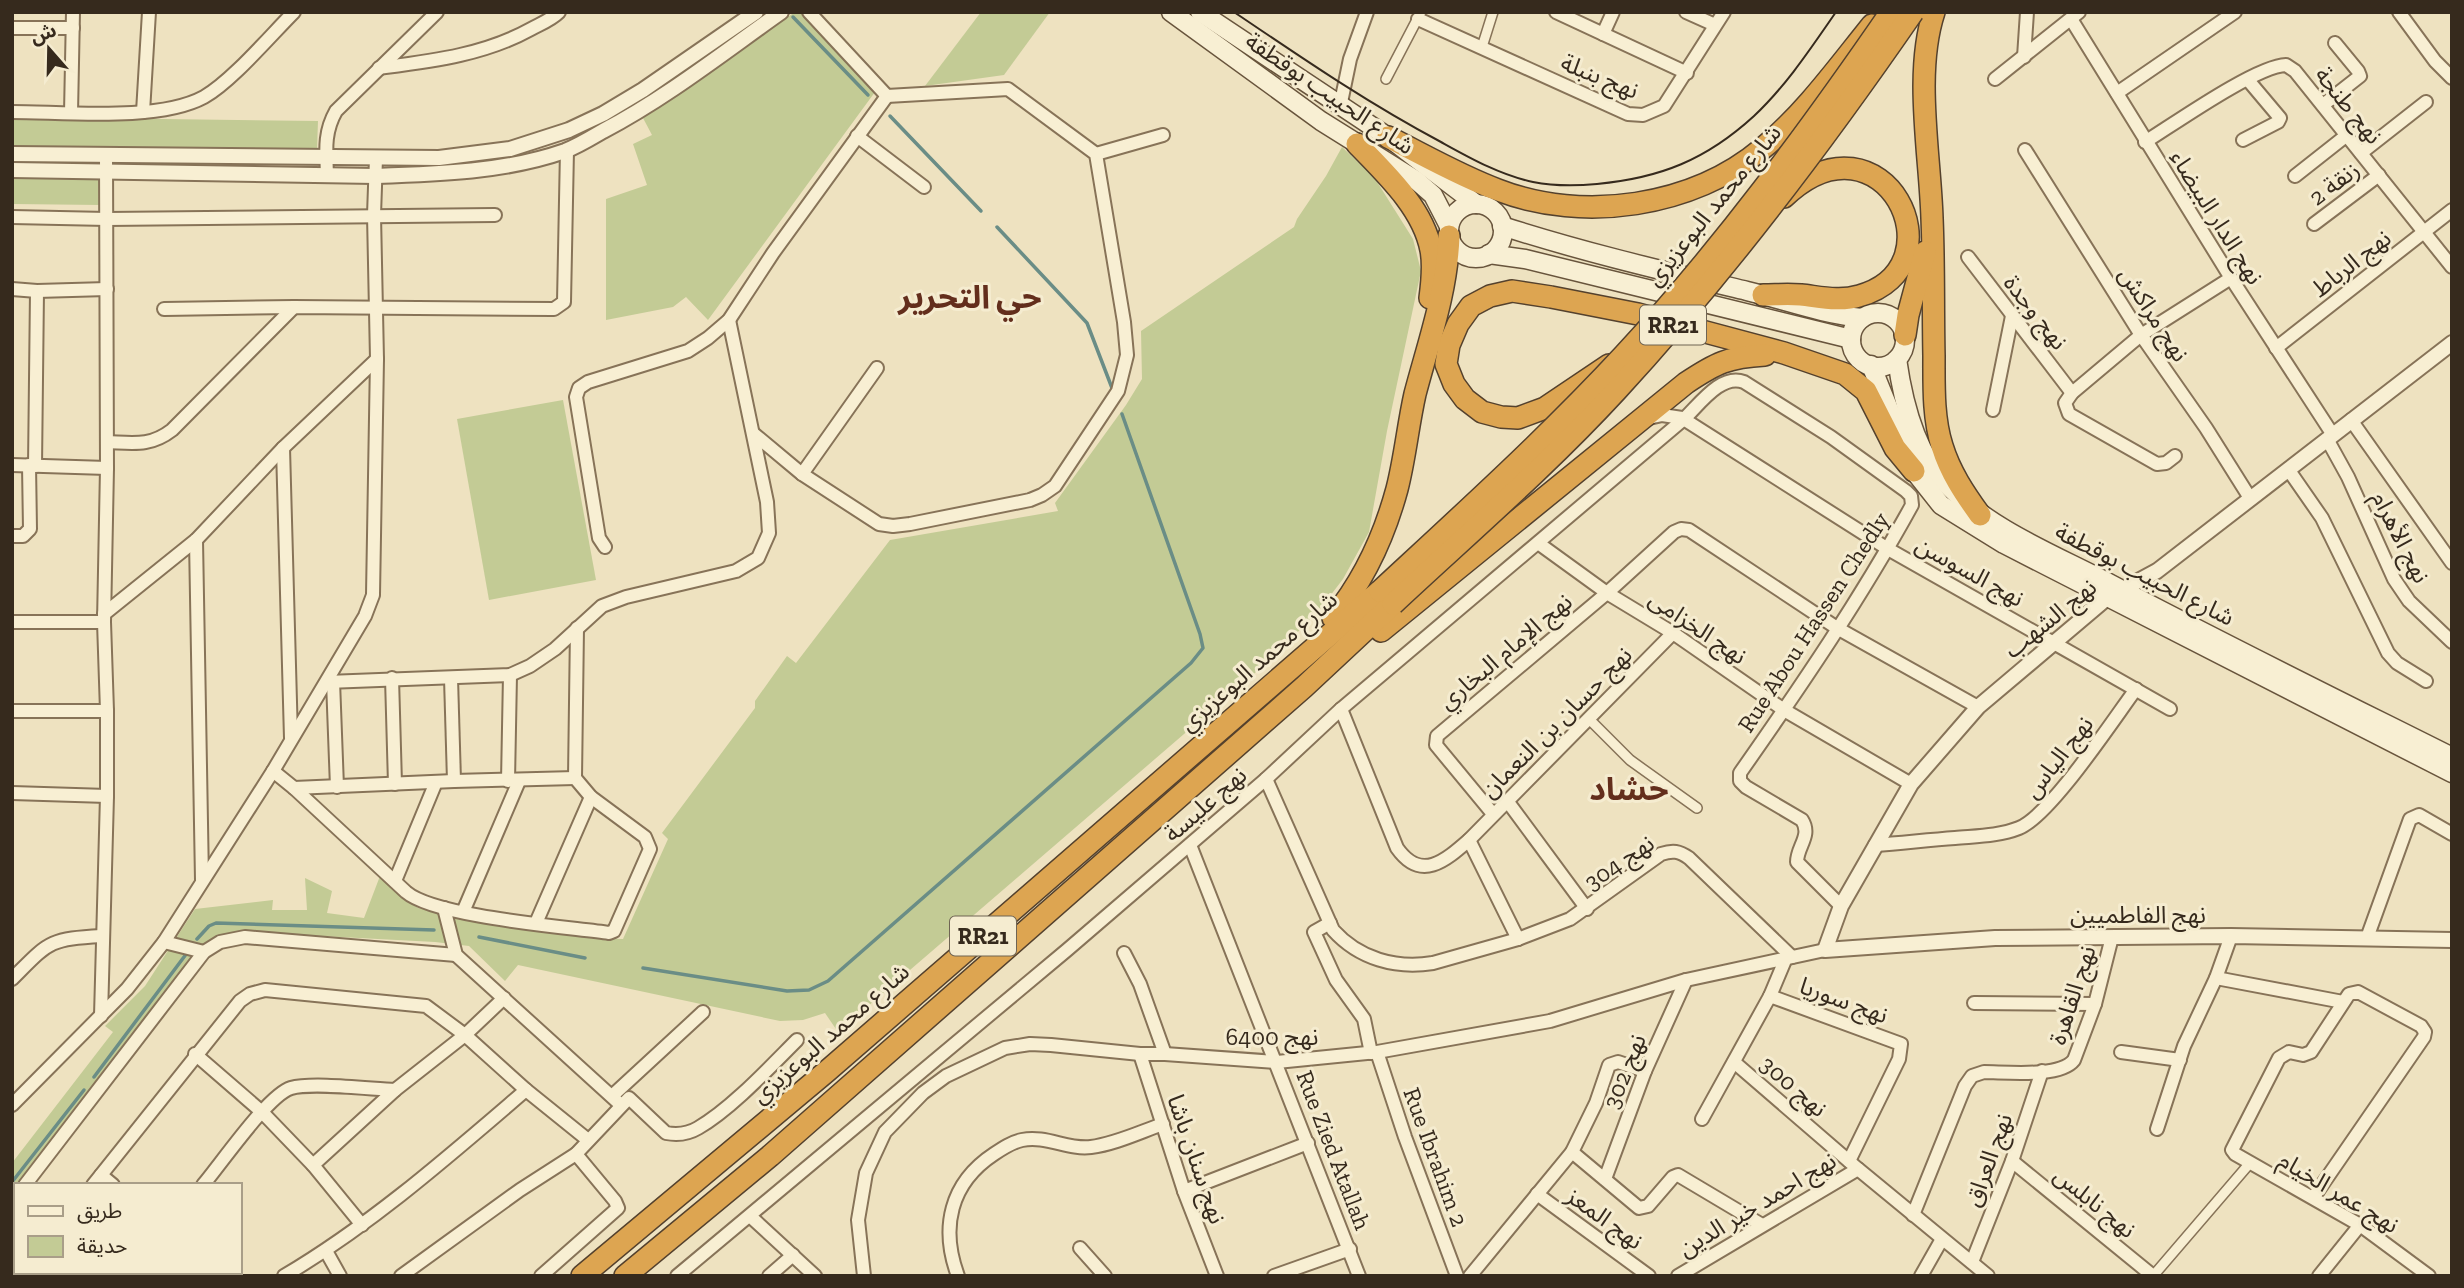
<svg xmlns="http://www.w3.org/2000/svg" width="2464" height="1288" font-family="'Zilla Slab','Noto Sans Arabic',serif">
<style>
.green{fill:#c3cb95}
.lines{fill:none;stroke-linecap:round;stroke-linejoin:round}
.stream{stroke:#6a8d86;stroke-width:3.5}
.pedestrian-casing{stroke:#877358;stroke-width:12}
.minor-casing{stroke:#877358;stroke-width:16}
.tertiary-casing{stroke:#877358;stroke-width:18}
.secondary-casing{stroke:#68543c;stroke-width:21}
.motorway-casing{stroke:#54412d;stroke-width:24}
.pedestrian{stroke:#f8efd3;stroke-width:9}
.minor{stroke:#f8efd3;stroke-width:12}
.tertiary{stroke:#f8efd3;stroke-width:14}
.secondary{stroke:#f8efd3;stroke-width:18}
.motorway{stroke:#dda551;stroke-width:21}
.tram{stroke:#362a1d;stroke-width:2}
.motorway-bridge-casing{stroke:#54412d;stroke-width:24;stroke-linecap:butt}
.motorway-bridge{stroke:#dda551;stroke-width:21}
.labels{text-anchor:middle;dominant-baseline:central;stroke-width:6;stroke-linejoin:round;paint-order:stroke}
.shield{fill:#f5ecd0;stroke:#6f6453;stroke-width:2}
.shield-label{font-size:23px;font-weight:bold;fill:#362a1d}
.street-label{font-size:24px;fill:#362a1d;stroke:#f5ecd0}
.district-label{font-size:32px;font-weight:bold;fill:#632e1c;stroke:#f5ecd0}
</style>
<rect width="100%" height="100%" fill="#eee2c0"/>
<g class="green">
<polygon points="795,12 801,12 875,92 708,320 686,297 673,307 606,320 606,199 647,185 633,144 652,135 643,118"/>
<polygon points="981,12 1050,12 1004,75 925,86"/>
<polygon points="12,117 318,121 317,150 12,147"/>
<polygon points="1342,147 1374,177 1413,239 1421,271 1387,431 1369,532 1343,579 1317,613 1263,666 838,1032 825,1013 803,1020 780,1021 518,965 505,981 469,946 435,942 244,932 218,937 21,1185 16,1185 16,1191 12,1196 12,1163 113,1032 105,1026 145,986 195,909 273,900 272,910 307,910 305,878 332,891 327,913 364,918 380,876 418,908 588,938 623,939 668,839 662,833 755,708 755,701 787,656 796,663 890,540 1058,511 1055,503 1126,405 1142,379 1141,331 1294,227 1297,219 1326,176"/>
<polygon points="12,175 102,175 101,205 12,204"/>
<polygon points="563,400 596,580 489,600 457,419"/>
</g>
<g class="lines">
<g class="stream">
<polyline points="793,17 868,95"/>
<polyline points="890,116 981,211"/>
<polyline points="997,227 1087,323 1112,388"/>
<polyline points="479,937 585,958"/>
<polyline points="197,939 209,926 216,923 434,930"/>
<polyline points="643,968 787,991 809,990 828,981 1191,663 1203,648 1200,634 1122,414"/>
<polyline points="94,1077 187,953"/>
<polyline points="12,1182 84,1090"/>
</g>
<g class="pedestrian-casing">
<g id="pedestrian">
<polyline points="1482,47 1493,12"/>
<polyline points="1386,79 1421,12"/>
<polyline points="1589,719 1630,760 1697,808"/>
<polyline points="2153,1276 2250,1163"/>
</g>
</g>
<g class="minor-casing">
<g id="minor">
<polyline points="809,12 887,96"/>
<polyline points="1556,12 1687,73"/>
<polyline points="1686,12 1715,25"/>
<polyline points="2399,12 2435,61 2452,78"/>
<polyline points="1418,19 1628,114 1643,115 1664,106 1724,12"/>
<polyline points="2071,19 2231,278 2333,435"/>
<polyline points="12,28 73,28"/>
<polyline points="1603,34 1613,12"/>
<polyline points="2024,57 2027,12"/>
<path d="M379 68C432 61 484 55 531 29 540 24 551 20 559 12"/>
<polyline points="1995,79 2079,12"/>
<polyline points="2117,93 2235,12"/>
<polyline points="2323,105 2360,76 2358,71 2335,43"/>
<polyline points="1340,107 1350,59 1367,12"/>
<path d="M12 112C64 112 158 122 204 97 232 81 270 36 294 12"/>
<polyline points="143,112 149,12"/>
<polyline points="71,113 73,12"/>
<polyline points="857,136 924,187"/>
<polyline points="2243,140 2278,122 2280,118 2248,80"/>
<path d="M2145 142C2174 124 2256 66 2286 65L2295 71 2452 267"/>
<polyline points="2025,150 2141,335 2206,428 2250,498"/>
<polyline points="2361,153 2426,102"/>
<polyline points="1096,154 1163,135"/>
<path d="M327 174C326 150 324 132 336 111L437 12"/>
<polyline points="2295,176 2347,135"/>
<polyline points="12,217 107,219 495,215"/>
<polyline points="2314,224 2379,175"/>
<polyline points="1968,257 2072,393"/>
<polyline points="12,289 37,291 107,289"/>
<polyline points="164,309 294,307 554,309 564,302 567,150"/>
<polyline points="2276,348 2452,210"/>
<polyline points="1993,410 2012,316"/>
<polyline points="1649,418 1662,415 1682,418 1888,549 2170,709"/>
<polyline points="2351,420 2452,563"/>
<polyline points="754,434 802,474 879,524 893,526 910,524 1030,500 1042,495 1055,486 1118,391 1127,355 1124,322 1096,154 1008,89 887,96"/>
<polyline points="2327,439 2348,477 2394,579 2409,601 2452,642"/>
<path d="M107 442C133 443 150 447 172 430L294 307"/>
<polyline points="283,448 291,738"/>
<polyline points="2175,456 2166,463 2157,464 2069,414 2065,403 2072,393 2141,335 2231,278"/>
<polyline points="12,465 107,468"/>
<polyline points="35,466 37,291"/>
<polyline points="2288,469 2322,518 2388,653 2397,663 2426,681"/>
<polyline points="802,474 877,368"/>
<polyline points="12,536 23,536 30,529 29,465"/>
<polyline points="196,540 202,880"/>
<polyline points="1538,543 1607,593 1673,633 1784,710 1911,784"/>
<polyline points="605,547 599,538 576,397 579,388 588,382 688,351 708,338 729,320 773,253 887,96"/>
<polyline points="104,614 196,540 283,448 377,359"/>
<polyline points="12,622 104,622"/>
<polyline points="392,678 395,784"/>
<polyline points="451,678 454,781"/>
<polyline points="333,681 337,787"/>
<polyline points="327,682 510,675 530,666 555,649 602,606 626,597 736,571 758,558 769,533 767,502 729,320"/>
<path d="M1341 709 1397 848C1421 882 1445 861 1469 840L1673 633"/>
<polyline points="12,711 107,711"/>
<path d="M273 771 294 788 406 892C435 917 567 927 609 933L614 931 650 849 645 837 591 797 575 778 577 628"/>
<path d="M1266 779 1333 930C1359 959 1396 969 1433 963L1518 939 1570 919 1661 854C1673 850 1679 851 1689 858L1792 957"/>
<polyline points="508,781 510,675"/>
<polyline points="294,788 454,781 575,778"/>
<polyline points="12,793 107,796"/>
<polyline points="1508,802 1587,909"/>
<polyline points="1493,814 1436,745 1437,736 1607,593 1674,532 1681,529 1689,530 1837,628 1978,707"/>
<polyline points="1469,840 1518,939"/>
<polyline points="1190,845 1359,1276"/>
<path d="M1875 845C1902 843 1928 840 1955 838 1976 836 1999 836 2019 828 2050 816 2113 720 2136 689"/>
<polyline points="395,881 436,782"/>
<polyline points="444,908 456,955 621,1105"/>
<polyline points="463,912 519,781"/>
<polyline points="536,923 591,797"/>
<polyline points="1330,923 1314,932 1336,980 1364,1019 1371,1053"/>
<polyline points="2367,938 2410,819 2419,815 2452,834"/>
<polyline points="164,942 204,952"/>
<polyline points="1124,953 1140,984 1165,1054"/>
<polyline points="2216,978 2343,1002"/>
<path d="M12 979C49 942 48 939 102 936"/>
<polyline points="1770,996 1901,1044 1899,1059 1849,1161"/>
<polyline points="1974,1003 2095,1004"/>
<polyline points="101,1016 107,796 107,711 104,622 107,468 106,155"/>
<polyline points="1377,1052 1405,1137 1457,1276"/>
<polyline points="2121,1052 2180,1060"/>
<polyline points="195,1054 262,1112 313,1165 362,1225"/>
<polyline points="1140,1054 1184,1191 1217,1276"/>
<polyline points="1734,1062 1858,1169 1988,1276"/>
<polyline points="612,1096 703,1012"/>
<polyline points="12,1105 127,989 164,942 273,771 365,616 373,595 377,359 374,215 376,158"/>
<polyline points="1702,1119 1770,996 1786,958"/>
<polyline points="2157,1129 2184,1046 2216,978 2231,936"/>
<polyline points="1572,1152 1639,1208 1648,1206 1673,1177 1678,1175 1762,1225"/>
<polyline points="2012,1161 2153,1276"/>
<polyline points="313,1165 395,1090 465,1035 504,998"/>
<polyline points="101,1175 113,1185"/>
<polyline points="1605,1179 1645,1071 1686,980"/>
<polyline points="25,1185 204,952 220,942 245,937 456,955"/>
<polyline points="93,1185 240,1001 250,994 265,990 426,1006 465,1035 526,1090 588,1140"/>
<path d="M203 1185C221 1164 268 1095 291 1088 312 1082 371 1089 395 1090"/>
<polyline points="1184,1191 1308,1143"/>
<polyline points="1537,1194 1649,1276"/>
<polyline points="2313,1198 2424,1037 2425,1032 2421,1026 2358,992 2349,994 2311,1052 2303,1055 2289,1052 2279,1058 2232,1150 2235,1154 2360,1225 2429,1276"/>
<polyline points="12,1201 16,1196"/>
<path d="M1913 1215 1965 1086 1972 1076 1984 1072C2006 1072 2060 1078 2074 1060L2095 1004 2112 937"/>
<polyline points="750,1216 815,1276"/>
<polyline points="1080,1248 1105,1276"/>
<polyline points="326,1251 340,1276"/>
<polyline points="1972,1262 2012,1161 2042,1071"/>
<polyline points="81,1272 85,1276"/>
<polyline points="227,1272 232,1276"/>
<polyline points="22,1276 25,1272"/>
<path d="M284 1276C372 1224 449 1156 526 1090"/>
<path d="M401 1276 520 1190 576 1154 629 1098 666 1133C677 1135 688 1134 698 1128 731 1109 769 1068 797 1040"/>
<polyline points="541,1276 618,1208 615,1201 576,1154"/>
<path d="M677 1276 1067 950 1266 779 1341 709 1684 419C1699 405 1721 373 1744 382L1831 437 1906 491 1911 496 1912 505C1861 598 1801 686 1740 773V781L1746 787 1802 820C1812 836 1797 846 1797 862L1841 906"/>
<polyline points="769,1276 793,1255"/>
<polyline points="864,1276 858,1220 866,1173 885,1132 923,1093 946,1076 1005,1048 1030,1044 1051,1045 1140,1054 1165,1054 1277,1062 1377,1052 1550,1021 1686,980 1825,950"/>
<path d="M958 1276C940 1228 950 1183 994 1154 1003 1148 1012 1142 1022 1140 1046 1135 1068 1150 1091 1147 1115 1144 1140 1132 1163 1124"/>
<polyline points="1274,1276 1350,1249"/>
<polyline points="1470,1276 1572,1152 1596,1103 1609,1065 1618,1062 1645,1071"/>
<polyline points="1678,1276 1858,1169"/>
<polyline points="1921,1276 1942,1239"/>
<polyline points="2319,1276 2360,1225"/>
</g>
</g>
<g class="tertiary-casing">
<g id="tertiary">
<polyline points="12,154 439,158 510,149 569,130 603,114 643,90 756,12"/>
<path d="M12 170 375 176C438 174 505 172 565 151 578 146 591 138 603 131 666 98 723 53 781 12"/>
<polyline points="2452,343 2157,571 2107,598 1978,707 1911,784 1841,906 1825,950 1995,938 2231,936 2452,940"/>
</g>
</g>
<g class="secondary-casing">
<g id="secondary">
<polyline points="1171,12 1321,121 1417,181 1433,195 1449,226"/>
<polyline points="1200,12 1388,137 1476,204"/>
<circle cx="1476" cy="231" r="27"/>
<path d="M1502 226C1583 252 1664 271 1747 291 1785 300 1822 314 1862 318"/>
<polyline points="1489,254 1525,259 1851,339"/>
<circle cx="1878" cy="340" r="27"/>
<path d="M1897 359C1903 402 1915 453 1947 485 1990 529 2051 553 2105 581 2220 642 2336 699 2452 757"/>
<polyline points="1871,365 1914,471 1941,505 2004,544 2452,773"/>
</g>
</g>
<g class="motorway-casing">
<g id="motorway">
<path d="M1934 12C1914 73 1930 154 1932 218 1934 264 1933 310 1934 356 1934 385 1933 418 1942 446 1950 472 1964 493 1980 515"/>
<path d="M1388 137C1424 155 1460 176 1498 190 1583 223 1693 207 1763 148 1805 113 1838 67 1872 25"/>
<path d="M1357 144C1385 173 1423 208 1431 250 1434 265 1432 283 1430 298"/>
<path d="M1763 295C1775 295 1788 294 1801 295 1820 297 1840 302 1859 296 1964 267 1883 103 1784 197"/>
<polyline points="1905,335 1908,315 1925,252"/>
<polyline points="1609,365 1545,408 1518,418 1501,417 1482,412 1465,399 1454,384 1446,364 1449,345 1458,324 1471,306 1490,296 1512,291 1551,297 1638,314 1784,353 1845,374 1866,391 1895,448 1914,471"/>
<path d="M1333 618C1365 579 1384 537 1397 489 1405 458 1408 425 1415 394 1429 341 1447 291 1449 236"/>
<path d="M1381 631 1686 383C1716 363 1728 357 1765 355"/>
<polyline points="582,1276 826,1072 1380,591"/>
<polyline points="625,1276 770,1156 1304,687 1393,604"/>
</g>
</g>
<use href="#pedestrian" class="pedestrian"/>
<use href="#minor" class="minor"/>
<use href="#tertiary" class="tertiary"/>
<use href="#secondary" class="secondary"/>
<use href="#motorway" class="motorway"/>
<path class="tram" d="M1234 12C1302 58 1369 104 1441 142 1470 158 1500 175 1533 182 1553 186 1576 186 1597 184 1660 178 1706 160 1754 116 1786 86 1811 48 1836 12"/>
<g class="motorway-bridge-casing">
<g id="motorway-bridge">
<path d="M1380 591C1463 514 1547 438 1624 355 1722 249 1809 131 1891 12"/>
<path d="M1393 604C1468 534 1546 467 1616 391 1724 274 1822 144 1913 12"/>
</g>
</g>
<use href="#motorway-bridge" class="motorway-bridge"/>
</g>
<g class="labels">
<g class="shield">
<rect x="1640" y="305.5" width="66" height="39" rx="5"/>
<rect x="950" y="916.5" width="66" height="39" rx="5"/>
</g>
<g class="shield-label">
<text x="1673" y="325">RR21</text>
<text x="983" y="936">RR21</text>
</g>
<g class="street-label">
<text transform="translate(1600 76) rotate(22)">نهج بنبلة</text>
<text transform="translate(1330 93) rotate(34)">شارع الحبيب بوقطفة</text>
<text transform="translate(2349 105) rotate(51)">نهج طنجة</text>
<text transform="translate(2334 183) rotate(-37)">زنقة 2</text>
<text transform="translate(1713 205) rotate(-51)">شارع محمد البوعزيزي</text>
<text transform="translate(2217 217) rotate(58)">نهج الدار البيضاء</text>
<text transform="translate(2351 263) rotate(-38)">نهج الرباط</text>
<text transform="translate(2036 312) rotate(52)">نهج وجدة</text>
<text transform="translate(2154 314) rotate(57)">نهج مراكش</text>
<text transform="translate(2401 537) rotate(63)">نهج الأهرام</text>
<text transform="translate(1970 571) rotate(29)">نهج السوسن</text>
<text transform="translate(2145 574) rotate(27)">شارع الحبيب بوقطفة</text>
<text transform="translate(2050 618) rotate(-39)">نهج الشهب</text>
<text transform="translate(1813 622) rotate(-57)">Rue Abou Hassen Chedly</text>
<text transform="translate(1698 627) rotate(34)">نهج الخزامى</text>
<text transform="translate(1505 651) rotate(-40)">نهج الإمام البخاري</text>
<text transform="translate(1258 661) rotate(-41)">شارع محمد البوعزيزي</text>
<text transform="translate(1556 722) rotate(-45)">نهج حسان بن النعمان</text>
<text transform="translate(2058 757) rotate(-52)">نهج الياس</text>
<text transform="translate(1205 804) rotate(-41)">نهج عليسة</text>
<text transform="translate(1619 862) rotate(-34)">نهج 304</text>
<text x="2138" y="914">نهج الفاطميين</text>
<text transform="translate(2072 995) rotate(-72)">نهج القاهرة</text>
<text transform="translate(1844 1000) rotate(20)">نهج سوريا</text>
<text transform="translate(830 1033) rotate(-41)">شارع محمد البوعزيزي</text>
<text x="1272" y="1036">نهج 6400</text>
<text transform="translate(1624 1071) rotate(-68)">نهج 302</text>
<text transform="translate(1794 1086) rotate(41)">نهج 300</text>
<text transform="translate(1334 1150) rotate(69)">Rue Zied Atallah</text>
<text transform="translate(1436 1157) rotate(70)">Rue Ibrahim 2</text>
<text transform="translate(1197 1159) rotate(71)">نهج سنان باشا</text>
<text transform="translate(1988 1160) rotate(-70)">نهج العراق</text>
<text transform="translate(2339 1192) rotate(31)">نهج عمر الخيام</text>
<text transform="translate(2095 1202) rotate(39)">نهج نابلس</text>
<text transform="translate(1757 1204) rotate(-31)">نهج احمد خير الدين</text>
<text transform="translate(1605 1218) rotate(36)">نهج المعز</text>
</g>
<g class="district-label">
<text x="970" y="297">حي التحرير</text>
<text x="1629" y="789">حشاد</text>
</g>
</g>
<rect width="2464" height="1288" fill="none" stroke="#362a1d" stroke-width="28"/>
<rect x="14" y="1183" width="228" height="91" fill="#f5ecd0" stroke="#a99e88" stroke-width="2"/>
<rect x="28" y="1206" width="35" height="10" fill="#f8efd3" stroke="#a99e88" stroke-width="2"/>
<text x="77" y="1218" font-size="21" fill="#362a1d">طريق</text>
<rect x="28" y="1236" width="35" height="21" fill="#c3cb95" stroke="#a99e88" stroke-width="2"/>
<text x="77" y="1253" font-size="21" fill="#362a1d">حديقة</text>
<g transform="translate(49 49) rotate(340)" stroke="#f5ecd0" stroke-width="5" paint-order="stroke">
<path d="M0-5L12 26L0 18L-12 26Z" fill="#362a1d"/>
<text y="-10" font-size="19" font-weight="bold" text-anchor="middle" fill="#362a1d">ش</text>
</g>
</svg>
